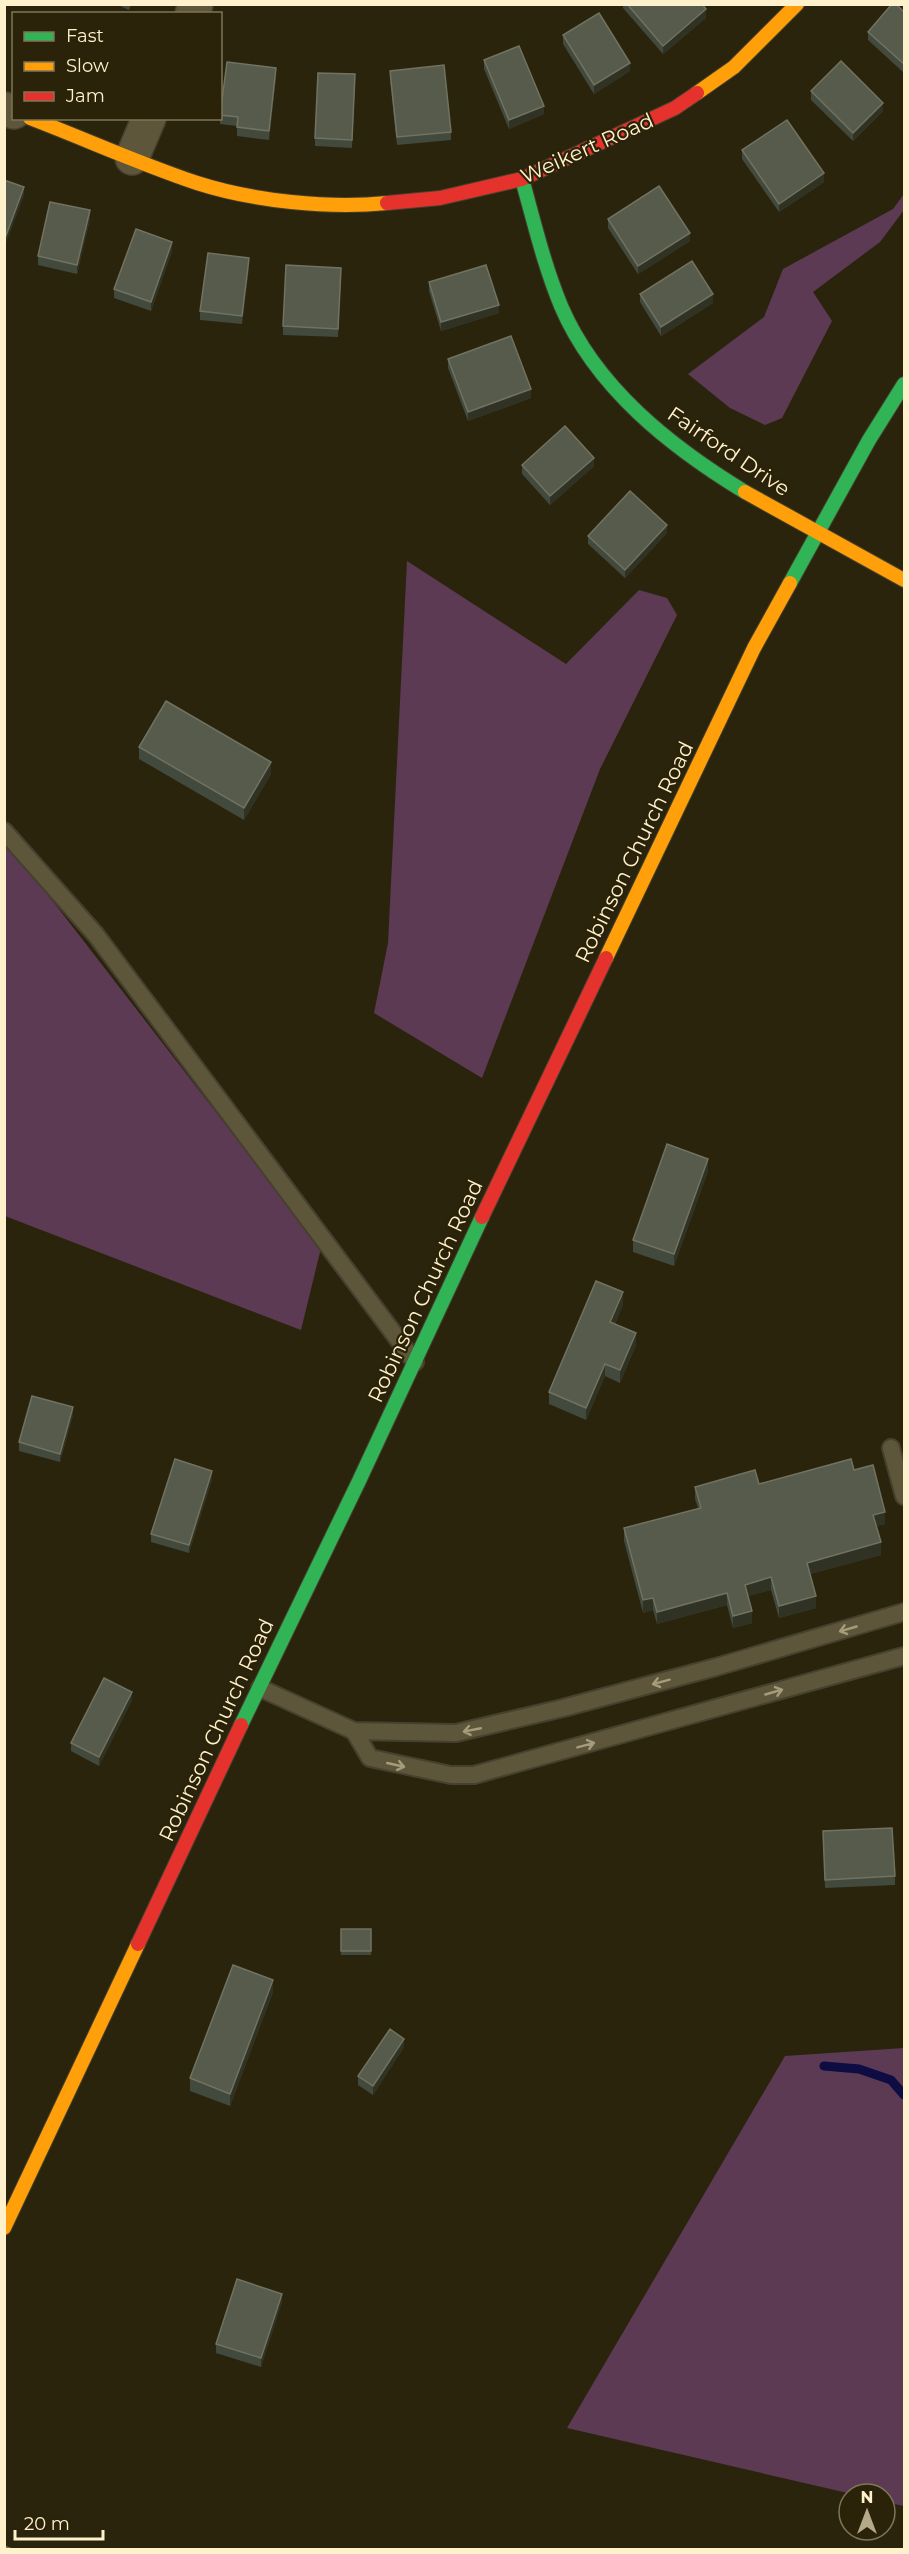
<svg xmlns="http://www.w3.org/2000/svg" width="909" height="2554" font-family="Montserrat,sans-serif">
<style>
.green{fill:#5c3a54}
.lines{fill:none;stroke-linecap:round;stroke-linejoin:round}
.stream{stroke:#0d0c43;stroke-width:9}
.lane-casing{stroke:#46402e;stroke-width:20}
.street-casing{stroke:#46402e;stroke-width:36}
.fast-casing{stroke:#46402e;stroke-width:16}
.slow-casing{stroke:#46402e;stroke-width:16}
.jam-casing{stroke:#46402e;stroke-width:16}
.lane{stroke:#5e563a;stroke-width:16}
.street{stroke:#5e563a;stroke-width:33}
.fast{stroke:#30b455;stroke-width:14}
.slow{stroke:#ff9f0a;stroke-width:14}
.jam{stroke:#e5322d;stroke-width:14}
.wall{fill:#42493d}
.shaded-wall{fill:#303223}
.building{fill:#565b4c;stroke:#717260;stroke-width:1.5}
.oneway{stroke:#a69c7b}
.labels{text-anchor:middle;dominant-baseline:central;stroke-width:4.5;stroke-linejoin:round;paint-order:stroke}
.street-label{font-size:21px;fill:#fef1cb;stroke:#2a2209}
</style>
<rect width="100%" height="100%" fill="#2a240d"/>
<g class="green">
<polygon points="904,194 904,210 880,242 813,292 832,321 782,418 765,425 730,408 688,374 764,317 783,269 893,209"/>
<polygon points="407,561 566,664 639,590 667,598 677,615 600,769 482,1078 374,1013 388,943"/>
<polygon points="4,838 321,1248 301,1330 5,1216"/>
<polygon points="904,2048 904,2506 885,2502 885,2494 852,2494 567,2428 785,2056"/>
</g>
<g class="lines">
<polyline class="stream" points="824,2066 859,2069 891,2080 904,2095"/>
<g class="lane-casing">
<g id="lane">
<polyline points="4,831 96,935 415,1362"/>
<polyline points="891,1448 904,1496"/>
<polyline points="260,1688 354,1731 456,1733 563,1708 716,1667 904,1612"/>
<polyline points="354,1731 370,1758 451,1775 474,1775 904,1656"/>
</g>
</g>
<g class="street-casing">
<g id="street">
<polyline points="192,14 196,4"/>
<polyline points="4,109 14,112"/>
<polyline points="132,158 149,118"/>
</g>
</g>
<g class="fast-casing">
<g id="fast">
<path d="M522 179C534 222 544 265 561 306 596 388 671 447 745 492"/>
<polyline points="790,583 869,440 904,384"/>
<polyline points="241,1725 359,1481 482,1217"/>
</g>
</g>
<g class="slow-casing">
<g id="slow">
<polyline points="697,93 734,67 797,4"/>
<path d="M30 118C85 139 140 164 197 183 253 201 329 209 387 203"/>
<polyline points="745,492 904,580"/>
<polyline points="606,958 754,648 790,583"/>
<polyline points="4,2228 138,1944"/>
</g>
</g>
<g class="jam-casing">
<g id="jam">
<polyline points="387,203 440,198 522,179 675,108 697,93"/>
<polyline points="482,1217 606,958"/>
<polyline points="138,1944 241,1725"/>
</g>
</g>
<use href="#lane" class="lane"/>
<use href="#street" class="street"/>
<use href="#fast" class="fast"/>
<use href="#slow" class="slow"/>
<use href="#jam" class="jam"/>
</g>
<g class="wall">
<polygon points="116,4 131,4 129,10"/>
<polygon points="623,4 702,4 706,18 663,54 623,8"/>
<polygon points="904,12 904,73 868,40 868,32"/>
<polygon points="563,35 630,71 594,94 563,44"/>
<polygon points="484,60 544,114 509,129 484,69"/>
<polygon points="390,71 451,132 451,140 397,145 390,80"/>
<polygon points="276,77 269,140 237,136 237,126 220,124 220,113"/>
<polygon points="355,83 352,148 315,146 315,138"/>
<polygon points="811,91 883,111 853,141 811,100"/>
<polygon points="742,150 824,182 779,212 742,159"/>
<polygon points="90,219 77,274 38,265 38,256"/>
<polygon points="608,219 690,241 638,274 608,228"/>
<polygon points="172,251 151,311 114,298 114,289"/>
<polygon points="249,267 242,324 200,320 200,311"/>
<polygon points="341,276 338,337 283,335 283,326"/>
<polygon points="429,282 499,313 441,331 429,291"/>
<polygon points="640,294 713,303 661,336 640,302"/>
<polygon points="448,359 531,398 468,421 448,368"/>
<polygon points="522,465 594,466 550,505 522,474"/>
<polygon points="667,533 625,578 588,544 588,536"/>
<polygon points="139,747 271,774 244,820 139,759"/>
<polygon points="708,1171 674,1266 633,1252 633,1240"/>
<polygon points="623,1305 615,1324 636,1345 620,1383 605,1376 586,1420 549,1404 549,1392"/>
<polygon points="73,1415 60,1462 19,1451 19,1442"/>
<polygon points="854,1470 885,1524 876,1526 881,1555 810,1574 816,1608 779,1618 771,1590 748,1596 752,1623 733,1628 727,1605 657,1624 653,1610 643,1613 624,1541 624,1528 698,1508 695,1499 695,1487 759,1484"/>
<polygon points="212,1479 189,1553 151,1542 151,1534"/>
<polygon points="132,1700 99,1766 71,1751 71,1743"/>
<polygon points="823,1839 895,1876 895,1885 825,1888"/>
<rect x="341" y="1929" width="30" height="26"/>
<polygon points="273,1992 230,2106 190,2091 190,2078"/>
<polygon points="404,2047 373,2095 358,2085 358,2076"/>
<polygon points="282,2302 261,2367 216,2353 216,2344"/>
</g>
<g class="shaded-wall">
<polygon points="706,9 706,18 663,54 663,46"/>
<polygon points="630,63 630,71 594,94 594,85"/>
<polygon points="276,68 276,77 269,140 269,131"/>
<polygon points="883,103 883,111 853,141 853,133"/>
<polygon points="544,106 544,114 509,129 509,120"/>
<polygon points="824,173 824,182 779,212 779,204"/>
<polygon points="24,187 24,196 4,249 4,241"/>
<polygon points="90,210 90,219 77,274 77,265"/>
<polygon points="690,233 690,241 638,274 638,266"/>
<polygon points="172,242 172,251 151,311 151,302"/>
<polygon points="249,258 249,267 242,324 242,316"/>
<polygon points="713,294 713,303 661,336 661,327"/>
<polygon points="499,305 499,313 441,331 441,322"/>
<polygon points="531,389 531,398 468,421 468,412"/>
<polygon points="594,458 594,466 550,505 550,496"/>
<polygon points="667,525 667,533 625,578 625,570"/>
<polygon points="271,762 271,774 244,820 244,808"/>
<polygon points="708,1159 708,1171 674,1266 674,1254"/>
<polygon points="623,1292 623,1305 610,1335 610,1322"/>
<polygon points="636,1333 636,1345 620,1383 620,1370"/>
<polygon points="605,1364 605,1376 586,1420 586,1408"/>
<polygon points="73,1407 73,1415 60,1462 60,1454"/>
<polygon points="212,1471 212,1479 189,1553 189,1545"/>
<polygon points="885,1512 885,1524 873,1527 873,1515"/>
<polygon points="881,1542 881,1555 807,1575 807,1563"/>
<polygon points="771,1577 771,1590 745,1597 745,1585"/>
<polygon points="727,1593 727,1605 657,1624 657,1612"/>
<polygon points="816,1596 816,1608 779,1618 779,1606"/>
<polygon points="653,1598 653,1610 643,1613 643,1600"/>
<polygon points="752,1611 752,1623 733,1628 733,1616"/>
<polygon points="132,1692 132,1700 99,1766 99,1757"/>
<polygon points="273,1980 273,1992 230,2106 230,2094"/>
<polygon points="404,2039 404,2047 373,2095 373,2086"/>
<polygon points="282,2294 282,2302 261,2367 261,2358"/>
</g>
<g class="building">
<polygon points="627,4 702,4 706,9 663,46"/>
<polygon points="892,4 896,4 904,12 904,64 868,32"/>
<polygon points="599,13 630,63 594,85 563,35"/>
<polygon points="519,46 544,106 509,120 484,60"/>
<polygon points="841,61 883,103 853,133 811,91"/>
<polygon points="227,62 276,68 269,131 237,127 238,117 220,115"/>
<polygon points="444,65 451,132 397,137 390,71"/>
<polygon points="318,73 355,74 352,140 315,138"/>
<polygon points="787,120 824,173 779,204 742,150"/>
<polygon points="4,180 24,187 4,241"/>
<polygon points="659,186 690,233 638,266 608,219"/>
<polygon points="50,202 90,210 77,265 38,256"/>
<polygon points="136,229 172,242 151,302 114,289"/>
<polygon points="208,253 249,258 242,316 200,311"/>
<polygon points="692,261 713,294 661,327 640,294"/>
<polygon points="286,265 341,268 338,329 283,326"/>
<polygon points="486,265 499,305 441,322 429,282"/>
<polygon points="511,336 531,389 468,412 448,359"/>
<polygon points="565,426 594,458 550,496 522,465"/>
<polygon points="630,491 667,525 625,570 588,536"/>
<polygon points="166,701 271,762 244,808 139,747"/>
<polygon points="667,1144 708,1159 674,1254 633,1240"/>
<polygon points="596,1281 623,1292 610,1322 636,1333 620,1370 605,1364 586,1408 549,1392"/>
<polygon points="32,1396 73,1407 60,1454 19,1442"/>
<polygon points="175,1459 212,1471 189,1545 151,1534"/>
<polygon points="851,1459 854,1470 873,1465 885,1512 873,1515 881,1542 807,1563 816,1596 779,1606 771,1577 745,1585 752,1611 733,1616 727,1593 657,1612 653,1598 643,1600 624,1528 701,1508 695,1487 755,1470 759,1484"/>
<polygon points="104,1678 132,1692 99,1757 71,1743"/>
<polygon points="892,1828 895,1876 825,1880 823,1831"/>
<rect x="341" y="1929" width="30" height="22"/>
<polygon points="233,1965 273,1980 230,2094 190,2078"/>
<polygon points="390,2029 404,2039 373,2086 358,2076"/>
<polygon points="237,2279 282,2294 261,2358 216,2344"/>
<polygon points="4,2546 12,2549 12,2550 4,2550"/>
</g>
<defs><path id="oneway-shaft" d="M-6 0H5M1.5-3L5.5 0L1.5 3" fill="none" stroke-width="1.6" stroke-linecap="round" stroke-linejoin="round" transform="scale(1.5)"/></defs>
<g class="oneway">
<use href="#oneway-shaft" transform="translate(848 1629) rotate(164)"/>
<use href="#oneway-shaft" transform="translate(661 1682) rotate(165)"/>
<use href="#oneway-shaft" transform="translate(774 1692) rotate(-16)"/>
<use href="#oneway-shaft" transform="translate(472 1730) rotate(169)"/>
<use href="#oneway-shaft" transform="translate(586 1745) rotate(-15)"/>
<use href="#oneway-shaft" transform="translate(396 1765) rotate(13)"/>
</g>
<g class="labels">
<g class="street-label">
<text transform="translate(587 148) rotate(-24)">Weikert Road</text>
<text transform="translate(729 451) rotate(34)">Fairford Drive</text>
<text transform="translate(634 852) rotate(-64)">Robinson Church Road</text>
<text transform="translate(425 1291) rotate(-65)">Robinson Church Road</text>
<text transform="translate(216 1730) rotate(-65)">Robinson Church Road</text>
</g>
</g>
<rect width="909" height="2554" fill="none" stroke="#fef1cb" stroke-width="12"/>
<rect x="12" y="12" width="210" height="108" fill="#2a2209" stroke="#7f7557" stroke-width="1.5"/>
<rect x="24" y="32" width="30" height="9" fill="#30b455" stroke="#7f7557" stroke-width="1.5"/>
<text x="66" y="42" font-size="18" fill="#fef1cb">Fast</text>
<rect x="24" y="62" width="30" height="9" fill="#ff9f0a" stroke="#7f7557" stroke-width="1.5"/>
<text x="66" y="72" font-size="18" fill="#fef1cb">Slow</text>
<rect x="24" y="92" width="30" height="9" fill="#e5322d" stroke="#7f7557" stroke-width="1.5"/>
<text x="66" y="102" font-size="18" fill="#fef1cb">Jam</text>
<g transform="translate(867 2512)"><circle r="28" fill="#2a2209" stroke="#7f7557" stroke-width="1.5"/>
<path d="M0-4.5L10 22L0 15L-10 22Z" fill="#b4a988"/>
<text y="-9" font-size="16" font-weight="bold" text-anchor="middle" fill="#fef1cb">N</text>
</g>
<path d="M15 2530v9h88v-9" fill="none" stroke="#fef1cb" stroke-width="3"/>
<text x="24" y="2530" font-size="18" fill="#fef1cb" stroke="#2a2209" stroke-width="4.5" paint-order="stroke">20 m</text>
</svg>
